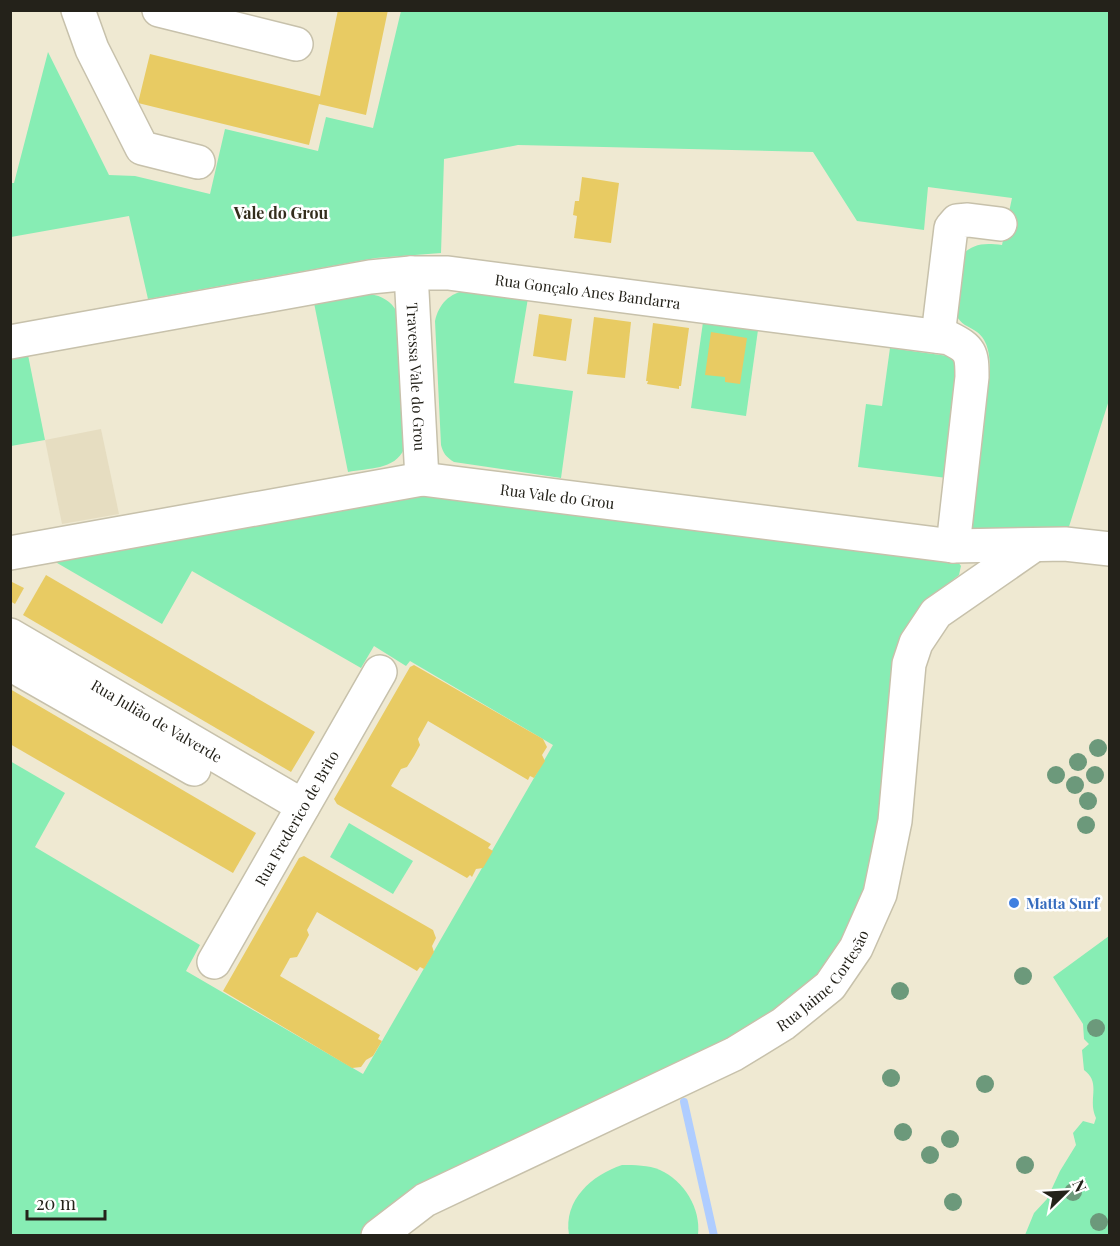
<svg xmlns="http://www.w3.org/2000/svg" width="1120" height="1246" font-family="'Playfair Display',serif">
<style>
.built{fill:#e6ddc1}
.green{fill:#87edb4}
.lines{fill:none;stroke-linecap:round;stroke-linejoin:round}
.stream{stroke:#afcdff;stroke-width:8}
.building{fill:#e8cb63}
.minor-casing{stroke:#c7c1ab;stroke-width:36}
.minor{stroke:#fff;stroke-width:33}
.tree{fill:#6c997b}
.shop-dot{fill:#3f7fe0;stroke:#fff;stroke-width:2}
.labels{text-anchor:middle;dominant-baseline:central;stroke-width:5;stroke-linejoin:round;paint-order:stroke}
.street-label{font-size:15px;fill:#24221a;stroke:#fff}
.shop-label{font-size:15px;font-weight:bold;fill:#366cbe;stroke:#fff;text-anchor:start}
.neighbourhood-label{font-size:16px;font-weight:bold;fill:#332d1c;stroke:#fff}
</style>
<rect width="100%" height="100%" fill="#efe9d2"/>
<polygon class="built" points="101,429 119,514 62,524 45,440"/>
<g class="green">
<path d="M401 11H1109V400L1067 533 969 535 990 371C990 358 989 341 977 332 969 326 960 325 956 314 952 307 958 269 959 258 973 243 983 243 1002 245L1012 198 928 187 924 230 857 221 813 152 518 145 444 159 441 253 376 258 148 299 129 216 11 237V183H14L48 52 109 175 135 176 210 194 225 129 318 151 326 117 373 128Z"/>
<path d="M468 290 528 298 514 383 573 391 561 478 454 462C446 457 443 453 441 445L435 321C439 304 449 293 468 290Z"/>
<path d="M370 294C382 296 391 301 397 312L404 449C395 470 368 468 348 472L314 303Z"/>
<polygon points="703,322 758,330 746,416 691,408"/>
<polygon points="890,348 948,356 958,362 947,478 858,467 866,404 882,406"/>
<polygon points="28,355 45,440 11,446 11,358"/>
<polygon points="425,494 956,559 961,566 959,575 926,601 891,825 843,951 773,1018 365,1235 11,1235 10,761 65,793 35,847 200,945 186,971 363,1074 553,745 410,661 406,666 374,646 361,668 192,571 162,624 52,560"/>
<polygon points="349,823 413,861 393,894 330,857"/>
<path d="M1109 936V1235H1025L1034 1213 1047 1199 1060 1171 1076 1145 1073 1133 1083 1121 1094 1124 1096 1118C1087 1100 1102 1083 1084 1070L1082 1050 1089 1044 1084 1039 1083 1024 1053 977Z"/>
<path d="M622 1165C635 1165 648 1165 660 1170 684 1181 701 1208 698 1235H569C563 1200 592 1175 622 1165Z"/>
</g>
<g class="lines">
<polyline class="stream" points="684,1102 714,1236"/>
</g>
<g class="building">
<polygon points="338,10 388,10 366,115 319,104 309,145 138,103 150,54 320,96"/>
<polygon points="582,177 619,183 611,243 574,238 577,216 573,215 575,201 579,201"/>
<polygon points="539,314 572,319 566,361 533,356"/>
<polygon points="594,317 631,322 625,378 587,374"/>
<polygon points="653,323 689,328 681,386 679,386 679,389 647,384 648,381 646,381"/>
<polygon points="711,332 747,338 740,384 725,382 725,377 705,375"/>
<polygon points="46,575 315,732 291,772 23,615"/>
<polygon points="10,581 24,588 15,604 10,601"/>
<polygon points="414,665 543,739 547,747 542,755 545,761 534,778 530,776 528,780 428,721 418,739 420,745 414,756 407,767 401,769 391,786 491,844 488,848 493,851 483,868 476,869 472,877 470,875 467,878 337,804 334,799 410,667"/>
<polygon points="10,689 256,833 233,873 10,744"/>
<polygon points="304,856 433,930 436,938 432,946 434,952 424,969 420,967 417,971 317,912 307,930 309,935 297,957 290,958 280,976 380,1035 378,1039 382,1041 373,1056 366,1060 361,1067 352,1068 223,991 299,858"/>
</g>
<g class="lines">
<g class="minor-casing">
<g id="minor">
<polyline points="78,10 92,49 142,148 198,162"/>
<polyline points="159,10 296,44"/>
<path id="s1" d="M411 273 422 479"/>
<polyline points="938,336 951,228 957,221 968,220 1000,224"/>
<path id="s2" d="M10 342 370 277 411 273H448L949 338C971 349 972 353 972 377L953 546"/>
<path id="s3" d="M10 553 422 479 953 546 1065 544 1110 549"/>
<path id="s4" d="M10 635 303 806"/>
<polyline points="10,664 194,769"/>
<path id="s5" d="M214 962 380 672"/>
<path id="s6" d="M378 1236 425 1200 734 1054 783 1024 830 986 856 948 880 894 895 821 909 664 916 643 936 613 1034 545"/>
</g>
</g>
<use href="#minor" class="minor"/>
</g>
<g class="tree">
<circle cx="1098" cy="748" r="9"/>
<circle cx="1078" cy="762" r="9"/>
<circle cx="1056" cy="775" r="9"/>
<circle cx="1095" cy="775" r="9"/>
<circle cx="1075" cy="785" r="9"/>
<circle cx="1088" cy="801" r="9"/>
<circle cx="1086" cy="825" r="9"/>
<circle cx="1023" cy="976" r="9"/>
<circle cx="900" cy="991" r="9"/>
<circle cx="1096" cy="1028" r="9"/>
<circle cx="891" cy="1078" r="9"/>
<circle cx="985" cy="1084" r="9"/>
<circle cx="903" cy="1132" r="9"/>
<circle cx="950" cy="1139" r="9"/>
<circle cx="930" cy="1155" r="9"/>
<circle cx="1025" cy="1165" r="9"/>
<circle cx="1073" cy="1192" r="9"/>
<circle cx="953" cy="1202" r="9"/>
<circle cx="1099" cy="1222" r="9"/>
</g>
<circle class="shop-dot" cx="1014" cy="903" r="6"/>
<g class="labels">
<g class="street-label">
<text stroke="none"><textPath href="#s2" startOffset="585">Rua Gonçalo Anes Bandarra</textPath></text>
<text stroke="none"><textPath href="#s1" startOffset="104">Travessa Vale do Grou</textPath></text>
<text stroke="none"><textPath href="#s3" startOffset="555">Rua Vale do Grou</textPath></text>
<text stroke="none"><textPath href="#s4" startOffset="170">Rua Julião de Valverde</textPath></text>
<text stroke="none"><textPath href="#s5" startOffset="166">Rua Frederico de Brito</textPath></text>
<text stroke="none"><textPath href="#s6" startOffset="518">Rua Jaime Cortesão</textPath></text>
</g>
<g class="shop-label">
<text x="1026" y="903">Matta Surf</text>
</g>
<g class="neighbourhood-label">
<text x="281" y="212">Vale do Grou</text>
</g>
</g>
<rect width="1120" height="1246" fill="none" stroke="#24221a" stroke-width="24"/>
<g transform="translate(1066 1192) rotate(66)" stroke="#ffffff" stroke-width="4.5" paint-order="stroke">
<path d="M0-4.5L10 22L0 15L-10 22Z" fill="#24221a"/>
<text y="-9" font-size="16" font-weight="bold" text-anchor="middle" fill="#24221a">N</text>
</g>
<path d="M27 1210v9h78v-9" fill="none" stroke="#24221a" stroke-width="3"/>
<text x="36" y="1210" font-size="18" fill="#24221a" stroke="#ffffff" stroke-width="4.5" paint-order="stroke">20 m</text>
</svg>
